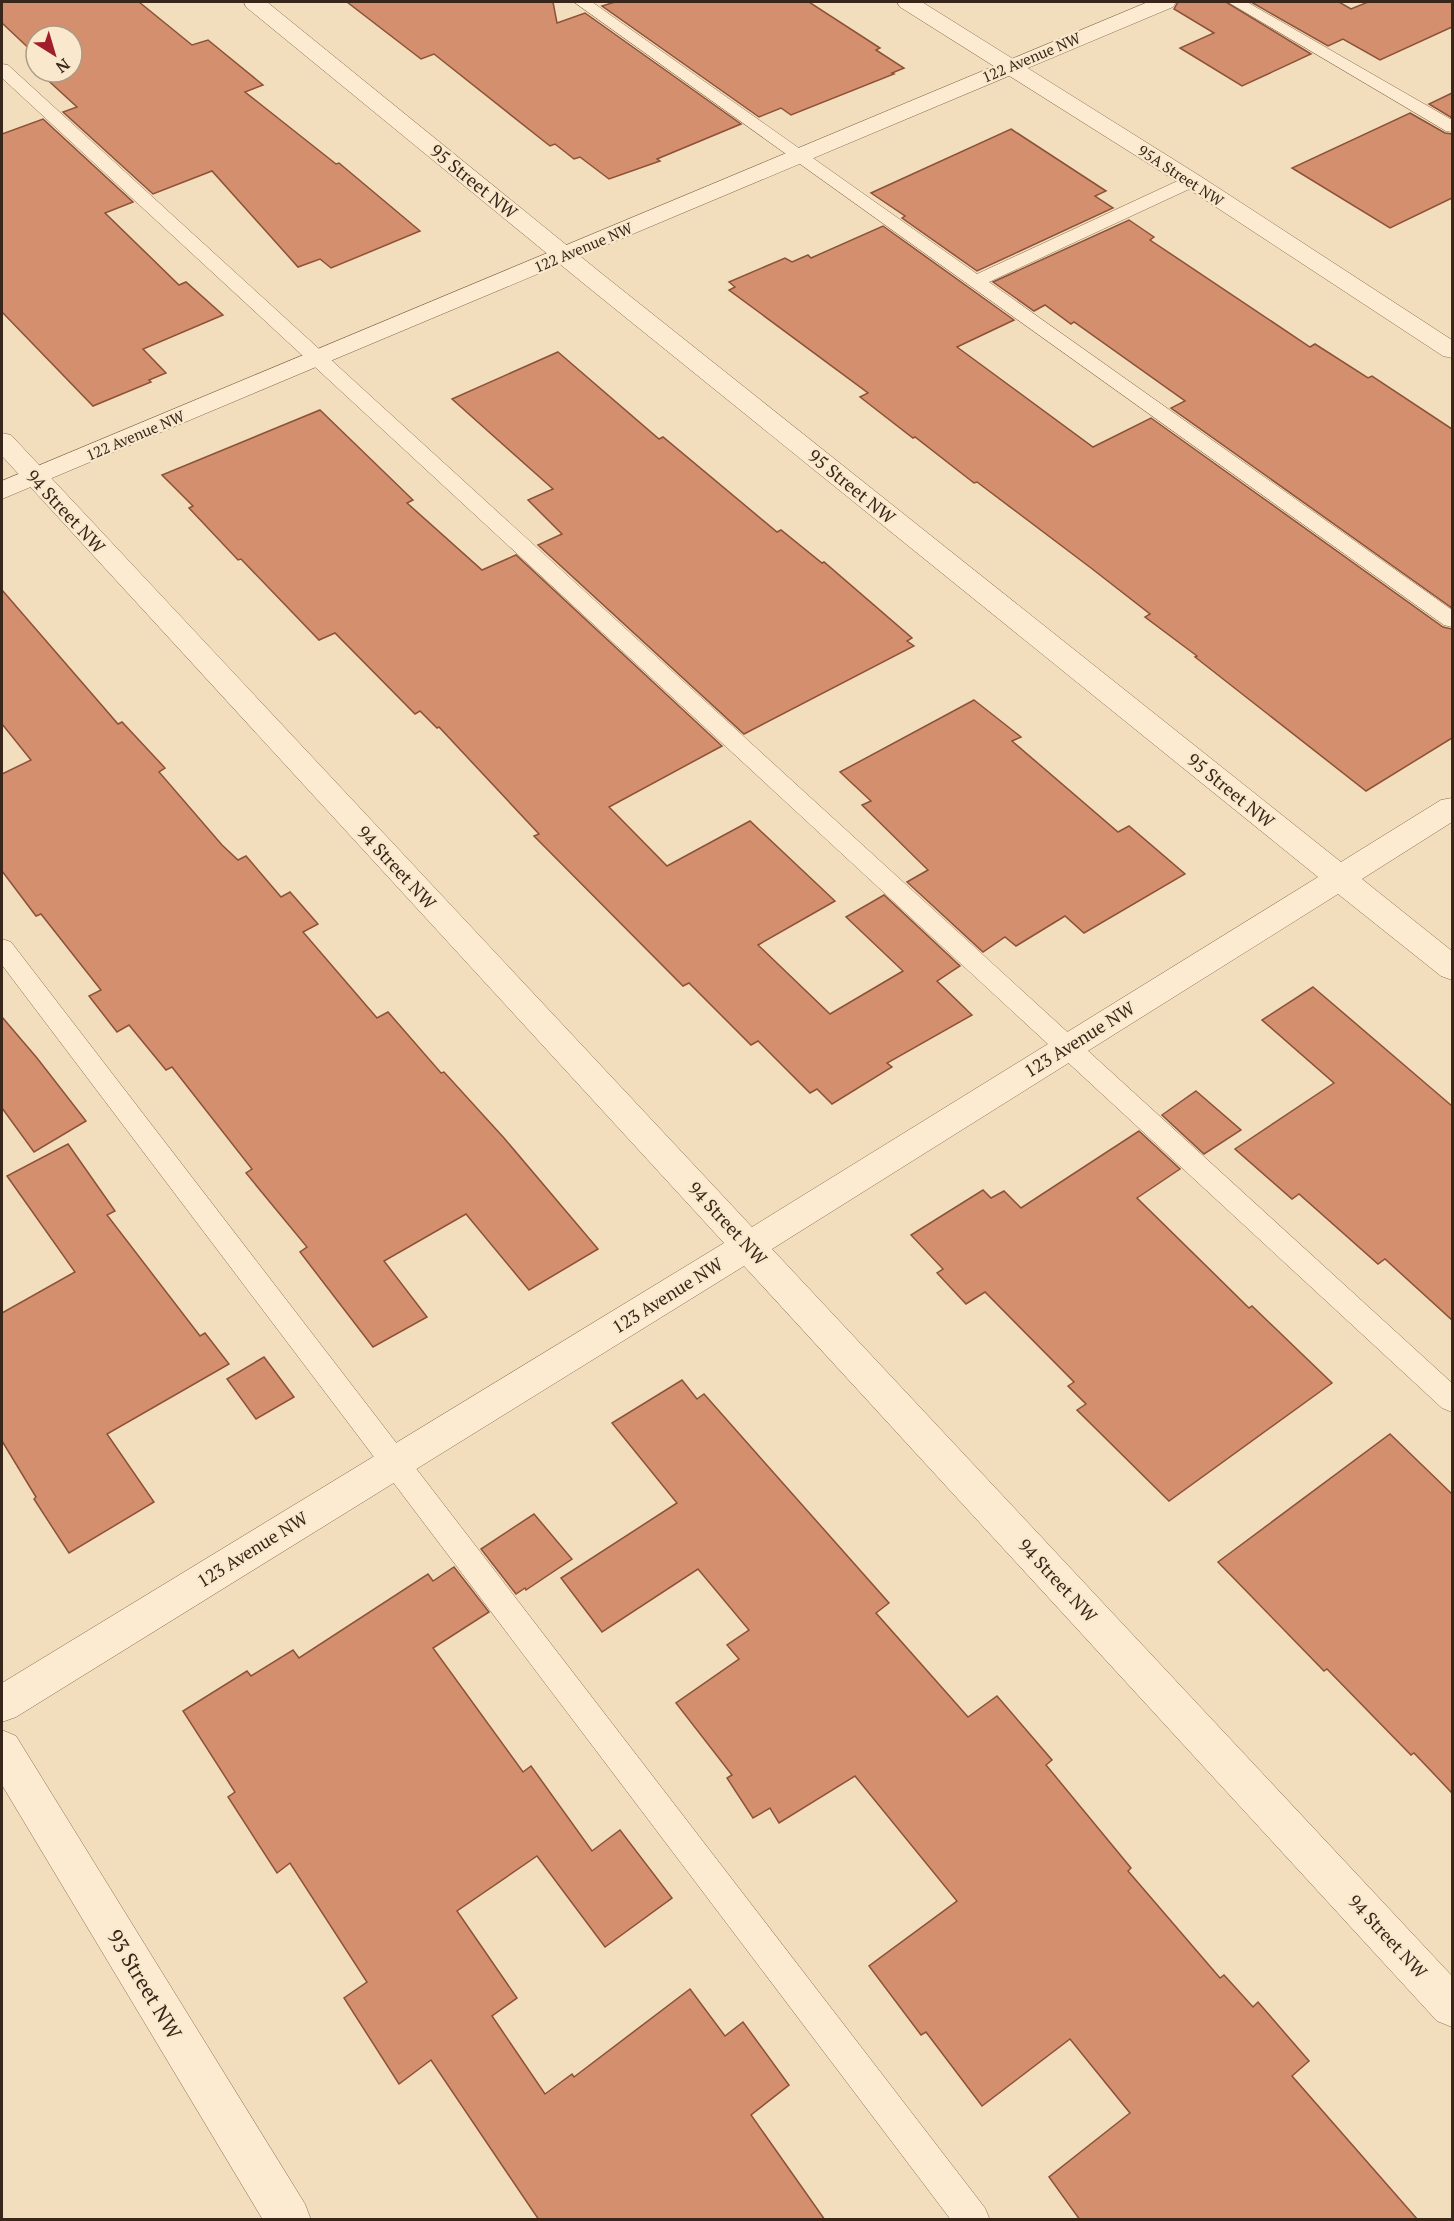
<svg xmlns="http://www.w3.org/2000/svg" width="1454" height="2221" font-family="'PT Serif',serif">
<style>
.building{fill:#d48f6e;stroke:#8c5237;stroke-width:1.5}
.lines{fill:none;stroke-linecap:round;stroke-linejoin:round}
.service-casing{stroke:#8b6c54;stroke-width:1}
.minor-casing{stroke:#8b6c54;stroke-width:1}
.tertiary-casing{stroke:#8b6c54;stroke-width:1}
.service{fill:#fcebd0;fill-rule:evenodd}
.minor{fill:#fcebd0;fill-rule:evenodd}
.tertiary{fill:#fcebd0;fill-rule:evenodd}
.labels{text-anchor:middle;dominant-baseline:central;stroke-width:4.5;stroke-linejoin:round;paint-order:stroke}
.far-street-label{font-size:15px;fill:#38261a;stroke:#f9e8cc}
.street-label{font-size:18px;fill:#38261a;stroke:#f9e8cc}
.near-street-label{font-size:21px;fill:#38261a;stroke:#f9e8cc}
</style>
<rect width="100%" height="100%" fill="#f2ddbc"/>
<g class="building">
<polygon points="2,2 139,2 192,45 208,40 263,85 245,92 336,164 339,163 420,231 331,268 320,259 298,267 212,171 153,194 63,112 77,107 40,73 72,72 72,36 36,36 36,55 2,23"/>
<polygon points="347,2 553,2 557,23 585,13 741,124 657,159 660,161 609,179 580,157 574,159 555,144 550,146 434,54 421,59"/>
<polygon points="615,2 809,2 880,48 876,50 904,68 892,73 894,74 791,115 781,108 759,117 602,6"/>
<polygon points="1178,2 1226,2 1311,54 1242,86 1180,48 1214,33 1174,9"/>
<polygon points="1251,2 1339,2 1351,9 1368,2 1452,2 1452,27 1380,60 1343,39 1328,46"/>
<polygon points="1452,93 1452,118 1429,104"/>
<polygon points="1410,113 1445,133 1452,134 1452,198 1390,228 1292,168"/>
<polygon points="43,119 133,202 105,213 179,285 186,282 223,315 143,349 166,373 149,380 151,382 93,406 2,312 2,134"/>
<polygon points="1011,129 1106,191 1095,196 1113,208 977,271 902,218 905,216 871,193"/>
<polygon points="1129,220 1154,237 1150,240 1310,347 1315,344 1368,378 1372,376 1452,429 1452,608 1171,408 1185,401 1074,322 1071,324 1045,305 1034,311 993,282"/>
<polygon points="883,226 1014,320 957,347 1093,447 1151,418 1443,627 1452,629 1452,738 1366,791 1195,657 1197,656 1145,617 1150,614 1091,568 977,482 974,483 915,437 913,438 860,397 868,393 729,290 735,287 729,282 785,258 792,262 808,255 811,258"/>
<polygon points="558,352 659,439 663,437 777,532 781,530 822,563 824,562 912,638 907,641 914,646 744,734 538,545 562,534 528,500 553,489 452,399"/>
<polygon points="320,410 413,500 407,503 482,570 516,555 722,746 609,807 667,866 750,821 835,901 758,945 830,1014 903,971 846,917 884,895 960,966 937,981 972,1015 887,1063 892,1067 832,1104 817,1089 810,1093 758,1041 751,1045 689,983 683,986 534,836 539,834 439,727 437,728 420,711 415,714 335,633 319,640 241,559 238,560 189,508 193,506 162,475"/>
<polygon points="2,590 118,724 122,722 165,768 159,772 222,845 238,860 246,856 281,897 290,892 318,924 303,932 377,1018 388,1012 441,1073 444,1072 504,1138 598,1249 529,1290 466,1214 384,1261 427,1317 373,1347 300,1252 307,1247 246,1173 252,1169 172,1067 166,1070 129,1025 117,1032 89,996 101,990 41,914 36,916 2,871 2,774 31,760 2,724"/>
<polygon points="974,700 1021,737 1012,741 1118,832 1129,826 1185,874 1084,933 1065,916 1016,946 1005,937 983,952 907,882 928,870 862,805 871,801 840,772"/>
<polygon points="1313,987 1452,1106 1452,1320 1385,1259 1378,1264 1299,1194 1292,1199 1235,1149 1334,1083 1262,1020"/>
<polygon points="2,1017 37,1058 86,1121 34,1152 2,1108"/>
<polygon points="1196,1091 1241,1130 1204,1154 1162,1115"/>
<polygon points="1139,1131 1180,1169 1137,1198 1249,1308 1252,1306 1332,1383 1169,1501 1077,1410 1086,1404 1068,1386 1074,1382 985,1292 966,1304 937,1273 943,1269 911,1235 983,1190 991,1198 1004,1191 1021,1208"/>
<polygon points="68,1144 115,1211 107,1215 200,1336 205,1333 229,1364 107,1434 154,1502 69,1553 34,1499 36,1497 2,1441 2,1313 75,1272 7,1176"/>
<polygon points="264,1357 294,1397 256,1419 227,1379"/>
<polygon points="682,1380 697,1399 704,1394 889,1603 876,1613 968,1717 997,1696 1052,1760 1046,1765 1131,1868 1128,1871 1220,1978 1224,1975 1253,2007 1258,2002 1309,2061 1292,2076 1418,2220 1080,2220 1049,2177 1130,2113 1070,2039 982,2106 926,2032 921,2035 869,1966 957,1901 855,1776 779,1823 770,1808 753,1818 727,1778 732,1775 676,1703 739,1659 727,1645 749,1630 698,1569 602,1632 561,1578 677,1503 612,1423"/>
<polygon points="1390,1434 1452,1494 1452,1793 1414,1753 1411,1755 1327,1669 1324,1671 1218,1562"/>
<polygon points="534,1514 572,1559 526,1590 525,1588 516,1594 481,1549"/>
<polygon points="454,1567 489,1612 433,1648 523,1772 531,1766 592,1851 620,1830 672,1898 605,1947 537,1856 457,1911 517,1998 492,2016 545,2094 572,2074 574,2077 690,1989 725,2036 743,2022 789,2085 751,2115 825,2220 539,2220 431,2060 399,2084 344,1998 367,1982 290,1863 277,1873 228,1797 235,1792 183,1711 247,1671 251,1676 293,1650 299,1658 428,1574 433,1581"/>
</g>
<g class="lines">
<g class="service-casing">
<g id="service">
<polygon points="574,2 592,2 977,274 1186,177 1198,177 1201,181 1198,185 989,282 1452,610 1452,627 1444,625"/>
<polygon points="1228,2 1247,2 1452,120 1452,132 1446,131"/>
<polygon points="2,64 8,65 1452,1383 1452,1412 1442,1408 2,78"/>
<polygon points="2,939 11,942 985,2208 990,2220 951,2220 2,965"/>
</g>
</g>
<g class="minor-casing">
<g id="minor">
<polygon points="244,2 267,2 601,273 1341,862 1441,800 1452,798 1452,822 1362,879 1452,951 1452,980 1441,976 1338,894 772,1249 1452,1976 1452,2027 1437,2021 744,1266 16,1717 2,1722 2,1683 724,1243 2,456 2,433 11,435 752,1227 1318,877 583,283 246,7"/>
<polygon points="897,2 922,2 1200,176 1452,340 1452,358 1443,356 1184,186 900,7"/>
<polygon points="2,1730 16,1736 305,2204 311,2220 263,2220 2,1785"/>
</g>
</g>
<g class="tertiary-casing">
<polygon id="tertiary" points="1148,2 1176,2 1173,7 2,499 2,481"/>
</g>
<use href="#service" class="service"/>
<use href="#minor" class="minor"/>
<use href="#tertiary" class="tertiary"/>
</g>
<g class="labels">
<g class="far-street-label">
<text transform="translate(1031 57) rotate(-23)">122 Avenue NW</text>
<text transform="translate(1181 175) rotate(33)">95A Street NW</text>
<text transform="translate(583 247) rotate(-23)">122 Avenue NW</text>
<text transform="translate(135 435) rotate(-23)">122 Avenue NW</text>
</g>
<g class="street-label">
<text transform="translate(474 181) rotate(39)">95 Street NW</text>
<text transform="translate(852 486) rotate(39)">95 Street NW</text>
<text transform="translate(66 511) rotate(47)">94 Street NW</text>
<text transform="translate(1231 790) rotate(39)">95 Street NW</text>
<text transform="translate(397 867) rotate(47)">94 Street NW</text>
<text transform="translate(1079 1039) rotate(-32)">123 Avenue NW</text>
<text transform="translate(728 1223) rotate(47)">94 Street NW</text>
<text transform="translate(667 1295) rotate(-32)">123 Avenue NW</text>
<text transform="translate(252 1549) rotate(-32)">123 Avenue NW</text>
<text transform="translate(1058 1580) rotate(47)">94 Street NW</text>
<text transform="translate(1388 1936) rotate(47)">94 Street NW</text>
</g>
<g class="near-street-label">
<text transform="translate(145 1984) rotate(59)">93 Street NW</text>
</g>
</g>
<rect width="1454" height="2221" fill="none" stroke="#38261a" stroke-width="6"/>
<g transform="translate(54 54) rotate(143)"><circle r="28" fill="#f9e8cc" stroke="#ac9a85" stroke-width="1.5"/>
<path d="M0-4.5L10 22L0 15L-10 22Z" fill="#9f1e2a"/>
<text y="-9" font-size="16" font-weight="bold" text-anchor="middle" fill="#38261a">N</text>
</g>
</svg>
